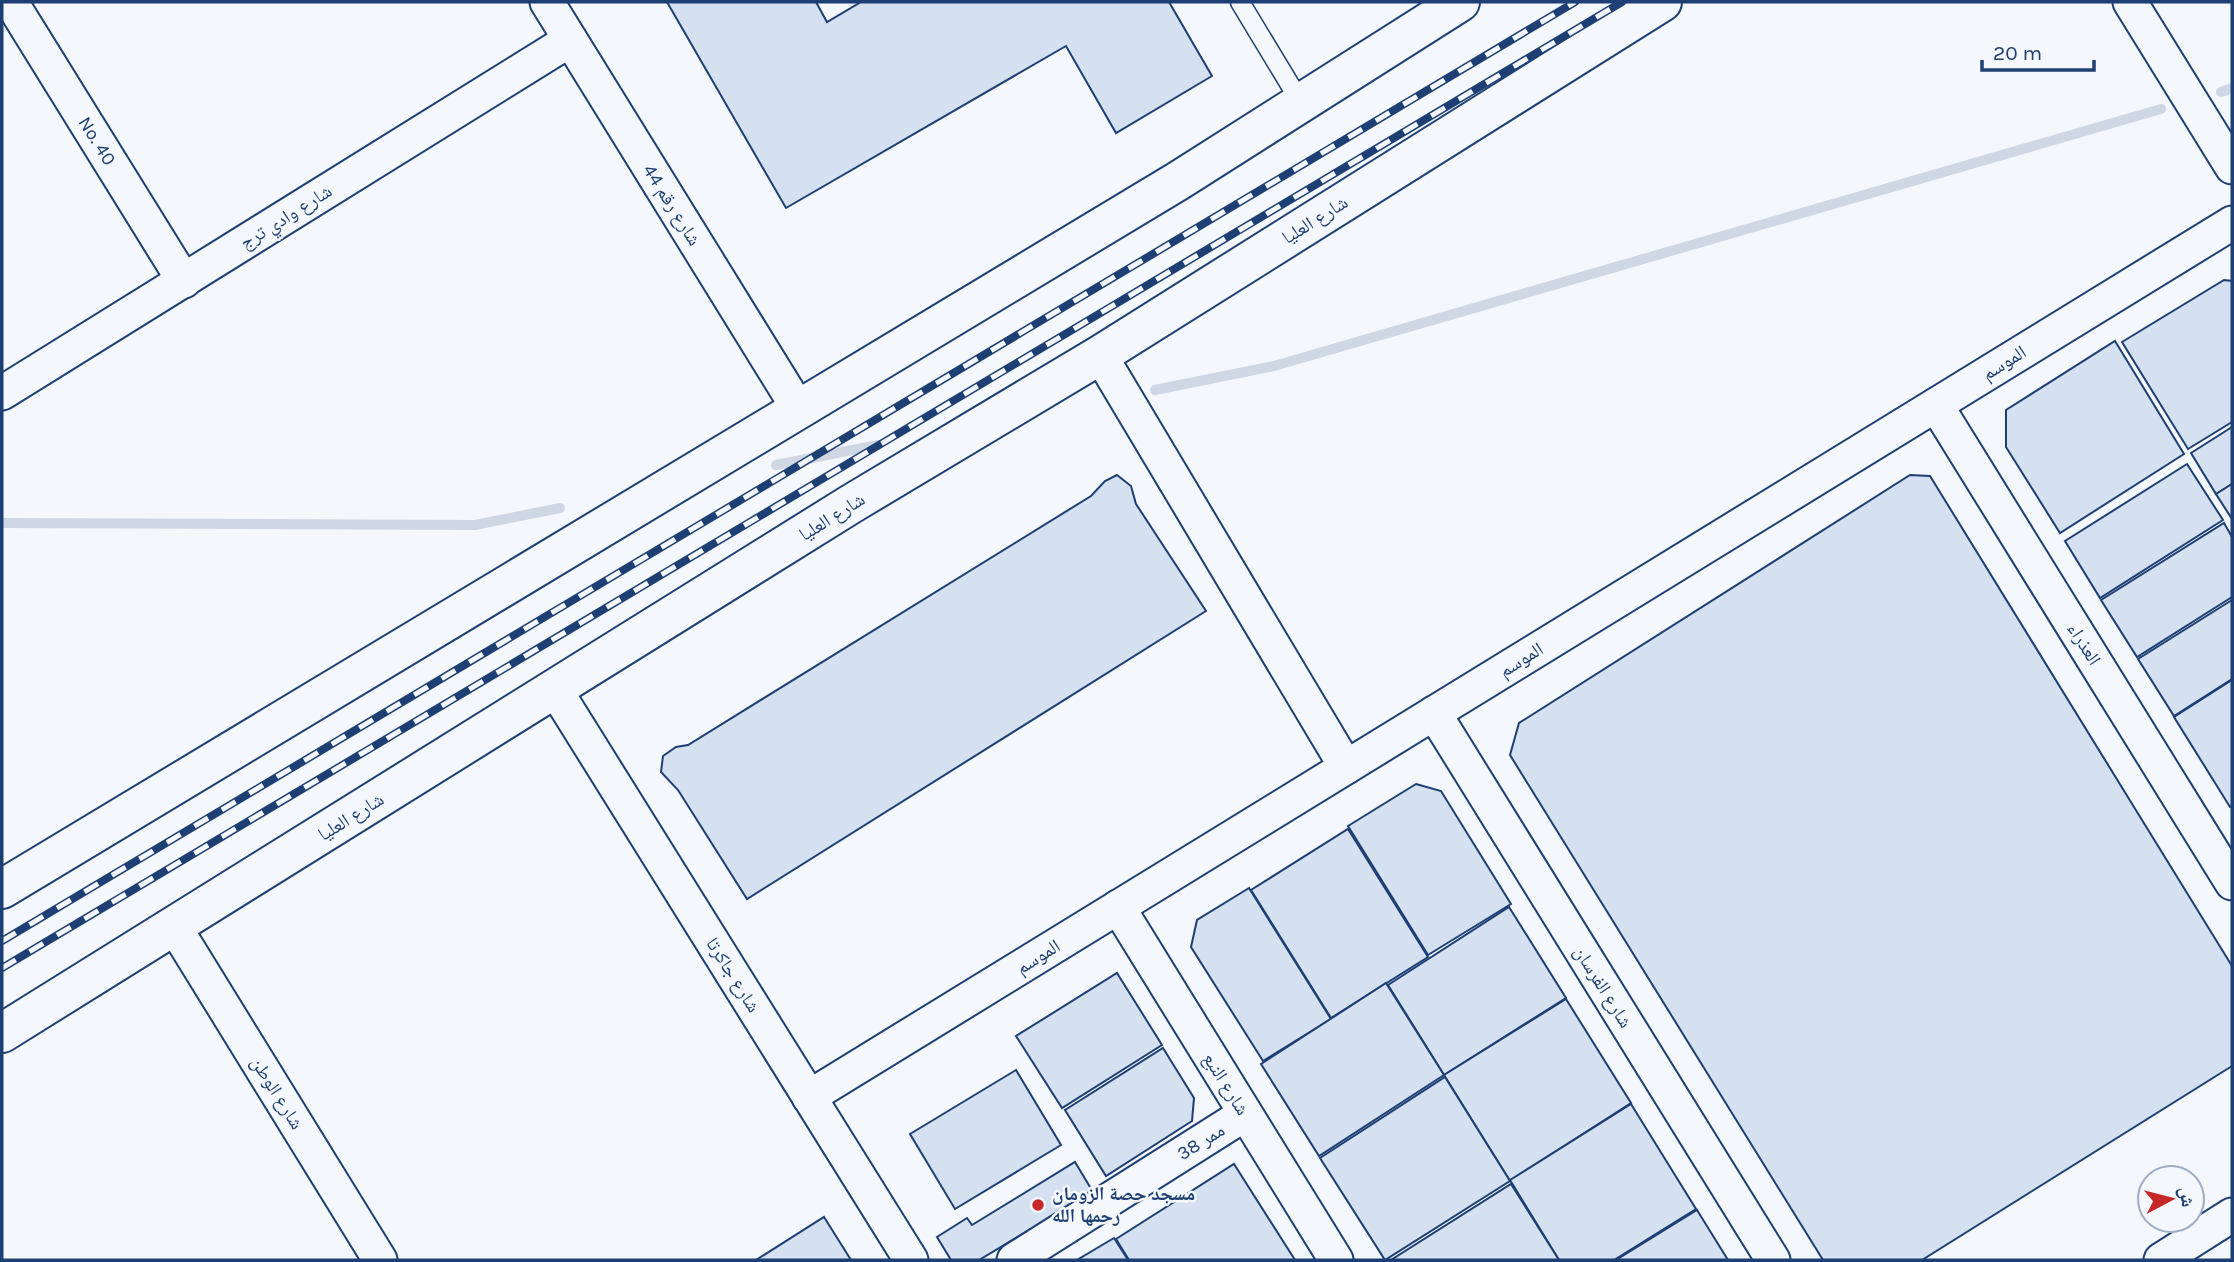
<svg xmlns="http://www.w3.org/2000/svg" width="2234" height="1262" font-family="Karla,'Noto Naskh Arabic',sans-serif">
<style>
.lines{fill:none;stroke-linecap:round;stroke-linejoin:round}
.stream{stroke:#cfd7e4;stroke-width:10}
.building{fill:#d5e0f0;stroke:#1d3f73;stroke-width:2}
.service-casing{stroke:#1d3f73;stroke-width:21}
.minor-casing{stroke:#1d3f73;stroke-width:37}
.secondary-casing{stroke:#1d3f73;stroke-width:42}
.service{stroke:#f4f7fb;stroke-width:18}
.minor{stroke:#f4f7fb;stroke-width:33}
.secondary{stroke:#f4f7fb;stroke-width:38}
.rail-casing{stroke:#1d3f73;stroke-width:8}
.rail{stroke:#f4f7fb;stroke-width:5;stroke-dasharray:16;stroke-linecap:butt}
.poi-dot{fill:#c62828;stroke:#f4f7fb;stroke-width:2.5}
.labels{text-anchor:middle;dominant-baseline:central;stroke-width:5;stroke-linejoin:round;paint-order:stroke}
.street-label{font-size:19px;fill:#1d3f73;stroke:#f4f7fb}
.poi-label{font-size:19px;font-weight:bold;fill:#1d3f73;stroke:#f4f7fb;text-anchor:start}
</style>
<rect width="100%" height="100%" fill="#f4f7fb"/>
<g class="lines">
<g class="stream">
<polyline points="2221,92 2232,88"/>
<polyline points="1155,390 1274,366 2161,109"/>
<polyline points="776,465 878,445"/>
<polyline points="2,523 475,525 560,508"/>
</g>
</g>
<g class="building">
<polygon points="667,2 816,2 827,22 861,2 1169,2 1212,76 1116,133 1066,46 786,208"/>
<polygon points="2224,280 2232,281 2232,422 2188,449 2122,342"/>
<polygon points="2115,341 2184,454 2060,533 2006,447 2006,410"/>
<polygon points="2232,427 2232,484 2216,494 2191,453"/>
<polygon points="2187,464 2223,520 2100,598 2065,541"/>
<polygon points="1117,475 1131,486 1136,504 1206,611 747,899 678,790 661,772 663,756 676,747 688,745 1091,496 1105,481"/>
<polygon points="1910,475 1930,476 2232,966 2232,1066 1922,1260 1823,1260 1510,755 1519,723"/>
<polygon points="2232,484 2232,519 2216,494"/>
<polygon points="2224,523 2232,537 2232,597 2137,657 2101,600"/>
<polygon points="2232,600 2232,679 2174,716 2138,659"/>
<polygon points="2232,680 2232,806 2230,807 2174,717"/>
<polygon points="1416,784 1441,791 1511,904 1428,955 1348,826"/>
<polygon points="1348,829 1428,957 1331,1018 1251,890"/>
<polygon points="1249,888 1331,1019 1263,1061 1191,947 1197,920"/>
<polygon points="1509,907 1566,998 1444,1075 1388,985"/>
<polygon points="1117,973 1162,1045 1062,1108 1016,1036"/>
<polygon points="1386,983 1444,1075 1319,1156 1261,1064"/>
<polygon points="1566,999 1631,1103 1510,1181 1444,1075"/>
<polygon points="1163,1048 1194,1098 1192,1121 1106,1176 1065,1110"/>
<polygon points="1016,1070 1061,1145 955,1209 910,1134"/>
<polygon points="1445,1077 1510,1181 1385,1260 1320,1158"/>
<polygon points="1631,1104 1696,1209 1614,1260 1559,1260 1510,1180"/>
<polygon points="1075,1162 1093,1192 979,1260 951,1260 937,1237 967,1218 972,1225"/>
<polygon points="1234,1164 1295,1260 1129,1260 1116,1239"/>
<polygon points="1511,1184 1559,1260 1391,1260"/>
<polygon points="1697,1210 1728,1260 1616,1260"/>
<polygon points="824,1217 851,1260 756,1260"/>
<polygon points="1114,1238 1128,1260 1077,1260"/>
</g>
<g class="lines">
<g class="service-casing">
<polyline id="service" points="1240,2 1301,103"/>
</g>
<g class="minor-casing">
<g id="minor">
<polyline points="11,2 184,281"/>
<polyline points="547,2 798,408"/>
<polyline points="2130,2 2232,167"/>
<polyline points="1100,355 1346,767"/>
<polyline points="2,393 570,40"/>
<polyline points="1936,405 2232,883"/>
<polyline points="556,691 911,1260"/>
<polyline points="1434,713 1773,1260"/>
<polyline points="1118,907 1336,1260"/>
<polyline points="174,926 380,1260"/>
<polyline points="809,1097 2232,223"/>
<polyline points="1014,1260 1245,1114"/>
<polyline points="2161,1260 2232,1215"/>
</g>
</g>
<g class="secondary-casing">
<g id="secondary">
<polyline points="2,889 1178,181 1460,2"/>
<polyline points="2,1033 851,504 1100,355 1662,2"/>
</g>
</g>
<use href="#service" class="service"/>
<use href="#minor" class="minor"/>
<use href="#secondary" class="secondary"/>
<g class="rail-casing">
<g id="rail">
<polyline points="2,941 1575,2"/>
<polyline points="2,968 1622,2"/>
</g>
</g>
<use href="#rail" class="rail"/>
</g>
<circle class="poi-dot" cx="1038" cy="1205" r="7"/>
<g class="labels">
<g class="street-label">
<text transform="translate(97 141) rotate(58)">No. 40</text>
<text transform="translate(672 205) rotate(58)">شارع رقم 44</text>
<text transform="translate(286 217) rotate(-32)">شارع وادي ترج</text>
<text transform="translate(1315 220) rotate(-32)">شارع العليا</text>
<text transform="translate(2004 363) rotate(-32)">الموسم</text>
<text transform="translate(832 517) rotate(-32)">شارع العليا</text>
<text transform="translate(2084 644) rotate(58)">العذراء</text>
<text transform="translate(1521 660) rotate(-32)">الموسم</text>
<text transform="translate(351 817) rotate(-32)">شارع العليا</text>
<text transform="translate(1038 957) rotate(-32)">الموسم</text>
<text transform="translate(733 975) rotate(58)">شارع جاكرتا</text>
<text transform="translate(1603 987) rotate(58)">شارع الفرسان</text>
<text transform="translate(1226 1084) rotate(58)">شارع النبع</text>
<text transform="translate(277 1093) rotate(58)">شارع الوطن</text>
<text transform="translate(1201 1142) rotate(-32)">ممر 38</text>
</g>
<g class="poi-label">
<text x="1052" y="1194">مسجد حصة الزومان<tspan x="1052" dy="22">رحمها الله</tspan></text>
</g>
</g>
<rect width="2234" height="1262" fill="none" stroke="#1d3f73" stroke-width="7"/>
<g transform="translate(2171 1199) rotate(83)"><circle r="33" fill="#f4f7fb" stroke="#9eadc5" stroke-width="2"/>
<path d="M0-5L12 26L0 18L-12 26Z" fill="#c62828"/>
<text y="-10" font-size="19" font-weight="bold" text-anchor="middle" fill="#1d3f73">ش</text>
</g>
<path d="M1982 60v10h112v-10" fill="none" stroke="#1d3f73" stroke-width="3.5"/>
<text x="1993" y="60" font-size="21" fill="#1d3f73" stroke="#f4f7fb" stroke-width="5" paint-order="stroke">20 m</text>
</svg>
